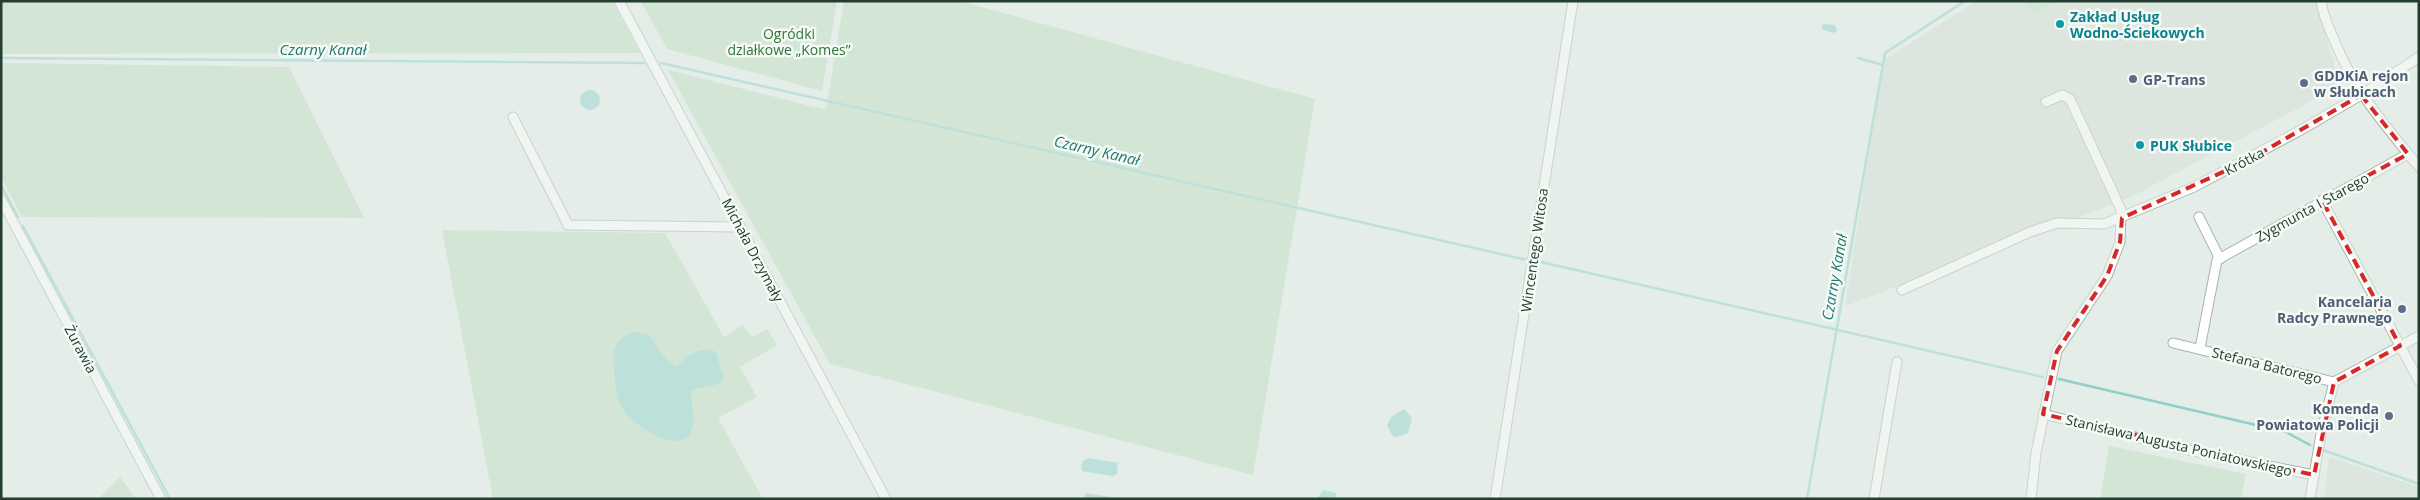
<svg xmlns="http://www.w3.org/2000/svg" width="2420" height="500" font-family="'Open Sans',sans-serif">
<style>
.built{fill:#d3ddd6}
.green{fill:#beddbf}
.water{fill:#8fd0ca}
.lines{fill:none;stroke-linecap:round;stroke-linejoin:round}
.stream{stroke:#8fd0ca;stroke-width:2.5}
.minor-casing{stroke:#a7b5ad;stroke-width:11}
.minor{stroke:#fff;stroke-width:9}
.marked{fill:none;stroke:#d62828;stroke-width:4;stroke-dasharray:10 6;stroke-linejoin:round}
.culture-dot{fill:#0f9aa8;stroke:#f5faf6;stroke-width:2}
.service-dot{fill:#5c6f8a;stroke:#f5faf6;stroke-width:2}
.labels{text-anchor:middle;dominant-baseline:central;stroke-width:5;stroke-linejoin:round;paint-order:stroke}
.culture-label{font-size:14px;font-weight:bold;fill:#0d838f;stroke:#f5faf6;text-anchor:start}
.park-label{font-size:14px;fill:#307439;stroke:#f5faf6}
.service-label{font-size:14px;font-weight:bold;fill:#4e5e75;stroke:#f5faf6;text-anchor:start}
.street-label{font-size:14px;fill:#243f31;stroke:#f5faf6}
.water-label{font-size:15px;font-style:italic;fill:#207971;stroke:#f5faf6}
</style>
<rect width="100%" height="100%" fill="#e4ede7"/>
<g class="built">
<polygon points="1976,1 2317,1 2340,86 2129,198 1845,306 1884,60"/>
<polygon points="2329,457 2419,487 2419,499 2324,499"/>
</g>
<g class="green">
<polygon points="1,1 612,1 640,53 1,54"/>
<polygon points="641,1 837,1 822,91 667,49"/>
<polygon points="844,1 967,1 967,3 1315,99 1253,475 830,364 668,70 826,110"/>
<polygon points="2027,1 2058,1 2033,14"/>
<polygon points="1,63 289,67 364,218 22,217 1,177"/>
<polygon points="442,230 665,233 724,337 742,325 753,337 767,329 777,345 740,367 757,397 718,418 763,499 493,499"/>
<polygon points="2109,446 2246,474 2241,499 2100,499"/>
<polygon points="120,477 136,499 98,499"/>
</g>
<g class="water">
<polygon points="1825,24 1835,25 1837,31 1834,33 1823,30 1821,25"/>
<circle cx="590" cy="100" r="10"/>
<path d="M635 332 649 335 669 363 676 366C688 357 700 344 716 352L724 379C715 389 701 385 690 392 692 404 697 423 690 434 677 454 634 425 625 412 616 401 616 384 614 371 613 361 612 350 619 341 622 337 630 334 635 332Z"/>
<polygon points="1404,409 1412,418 1408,433 1394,438 1387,426 1391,417"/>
<polygon points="1089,458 1118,463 1117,474 1112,476 1082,471 1081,466 1083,461"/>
<polygon points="1323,490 1336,493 1335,499 1317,499"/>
<polygon points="1085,493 1125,499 1084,499"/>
</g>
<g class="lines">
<g class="stream">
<polyline points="1,58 644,63"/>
<polyline points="1858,58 1883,65"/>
<polyline points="661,63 1527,260"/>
<polyline points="1,185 18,217"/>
<polyline points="23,226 170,499"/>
<polyline points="1541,262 2043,377"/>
<polyline points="2059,379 2286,432 2310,445"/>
<polyline points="2323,450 2419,484"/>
<polyline points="1807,499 1885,53 1965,1"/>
</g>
<g class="minor-casing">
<g id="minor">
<polyline points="619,1 886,499"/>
<path d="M2321 1C2323 16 2329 28 2335 42 2356 93 2385 125 2419 167"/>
<polyline points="513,117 568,225 740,227"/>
<polyline points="1,199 161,499"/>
<polyline points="2322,200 2419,381"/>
<polyline points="2199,217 2220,259"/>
<polyline points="1902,290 2030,232 2057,223 2104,224 2194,187 2301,130 2361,95 2419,57"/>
<polyline points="2173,343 2334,382"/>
<polyline points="2200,348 2217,260 2408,154"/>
<polyline points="2334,382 2419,336"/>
<polyline points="2043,414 2179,448 2314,475"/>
<polyline points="1495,499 1573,1"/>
<polyline points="1874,499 1897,362"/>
<polyline points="2031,499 2036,453 2057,351 2107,276 2120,242 2121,210 2070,99 2062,95 2046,102"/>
<polyline points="2310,499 2321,434 2334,382"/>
</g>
</g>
<use href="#minor" class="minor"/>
</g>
<path d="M0 0H2420V500H0ZM2361 95 2408 154 2322 200 2400 346 2334 382 2314 475 2043 414 2057 351 2107 276 2120 242 2122 218 2247 161Z" fill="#e4ede7" fill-opacity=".55" fill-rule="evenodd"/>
<path class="marked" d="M2361 95 2408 154 2322 200 2400 346 2334 382 2314 475 2043 414 2057 351 2107 276 2120 242 2122 218 2247 161Z"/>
<g class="culture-dot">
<circle cx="2060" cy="24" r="5"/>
<circle cx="2140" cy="145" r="5"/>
</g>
<g class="service-dot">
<circle cx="2133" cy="79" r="5"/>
<circle cx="2304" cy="83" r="5"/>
<circle cx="2402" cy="309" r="5"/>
<circle cx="2389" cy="416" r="5"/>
</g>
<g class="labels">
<g class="culture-label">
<text x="2070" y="16">Zakład Usług<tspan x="2070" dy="16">Wodno-Ściekowych</tspan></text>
<text x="2150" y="145">PUK Słubice</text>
</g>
<g class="park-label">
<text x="789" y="33">Ogródki<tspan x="789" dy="16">działkowe „Komes”</tspan></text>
</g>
<g class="service-label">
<text x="2314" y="75">GDDKiA rejon<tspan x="2314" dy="16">w Słubicach</tspan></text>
<text x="2143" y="79">GP-Trans</text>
<text x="2392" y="301" text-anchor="end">Kancelaria<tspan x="2392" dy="16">Radcy Prawnego</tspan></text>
<text x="2379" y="408" text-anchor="end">Komenda<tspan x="2379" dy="16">Powiatowa Policji</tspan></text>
</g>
<g class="street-label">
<text transform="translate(2244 161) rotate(-28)">Krótka</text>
<text transform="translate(2312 207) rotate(-29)">Zygmunta I Starego</text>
<text transform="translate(753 250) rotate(62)">Michała Drzymały</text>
<text transform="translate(1534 250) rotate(-82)">Wincentego Witosa</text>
<text transform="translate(81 349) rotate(62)">Żurawia</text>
<text transform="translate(2267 365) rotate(14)">Stefana Batorego</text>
<text transform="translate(2179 445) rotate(13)">Stanisława Augusta Poniatowskiego</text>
</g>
<g class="water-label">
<text x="323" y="49">Czarny Kanał</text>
<text transform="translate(1097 150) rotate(13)">Czarny Kanał</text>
<text transform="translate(1834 277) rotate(-80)">Czarny Kanał</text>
</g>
</g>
<rect width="2420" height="500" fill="none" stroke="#243f31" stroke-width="5"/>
</svg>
